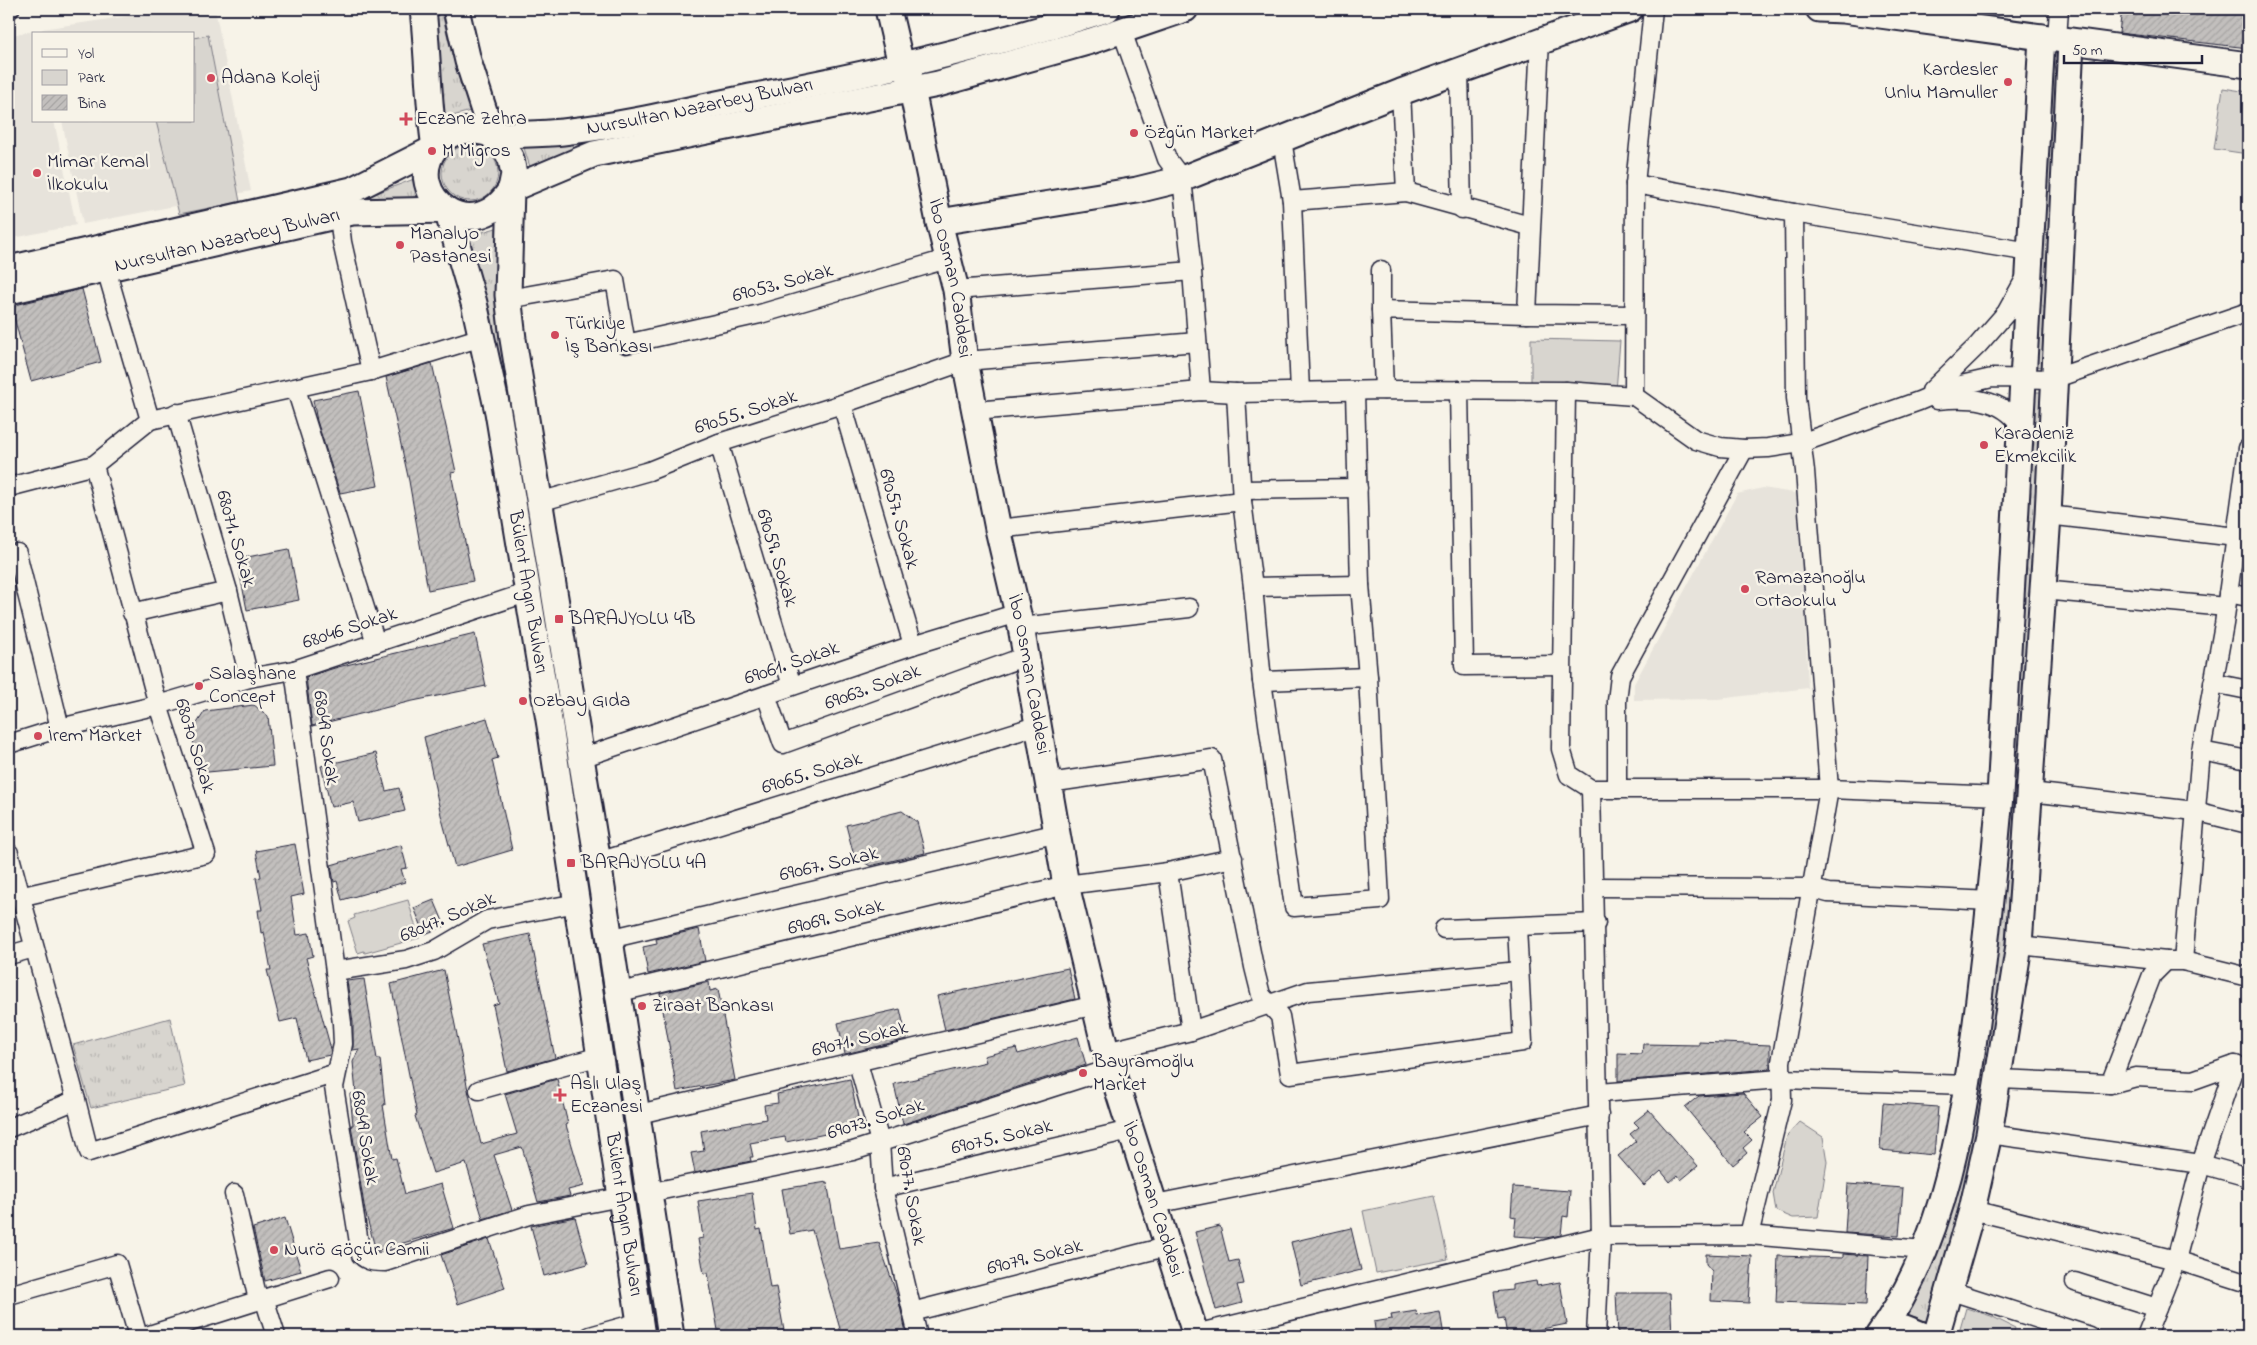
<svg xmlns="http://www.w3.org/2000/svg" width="2257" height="1345" font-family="'Indie Flower',sans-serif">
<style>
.built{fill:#e7e3db}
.grass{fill:url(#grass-tufts);stroke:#7d7c85}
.park{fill:#d8d5cf;stroke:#7d7c85}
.building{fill:url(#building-hatch);stroke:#22223b}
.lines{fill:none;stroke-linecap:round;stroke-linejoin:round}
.street-casing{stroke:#22223b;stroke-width:21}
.secondary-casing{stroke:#22223b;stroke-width:29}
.street{stroke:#f7f3e8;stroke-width:18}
.secondary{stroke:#f7f3e8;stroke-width:25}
.poi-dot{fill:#d1495b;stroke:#f7f3e8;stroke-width:2}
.labels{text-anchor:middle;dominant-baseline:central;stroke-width:5;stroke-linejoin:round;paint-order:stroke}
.poi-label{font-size:20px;fill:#22223b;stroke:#f7f3e8;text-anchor:start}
.street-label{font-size:20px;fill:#22223b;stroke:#f7f3e8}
</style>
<defs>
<pattern id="grass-tufts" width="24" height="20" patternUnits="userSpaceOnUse" patternTransform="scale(1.25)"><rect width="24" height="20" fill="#d8d5cf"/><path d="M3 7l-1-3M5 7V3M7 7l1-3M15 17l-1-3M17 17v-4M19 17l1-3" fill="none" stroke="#b9b7b3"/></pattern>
<pattern id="building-hatch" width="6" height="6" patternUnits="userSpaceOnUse" patternTransform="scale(1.25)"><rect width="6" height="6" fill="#c2bfbd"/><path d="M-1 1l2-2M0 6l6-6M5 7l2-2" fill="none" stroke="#a6a4a3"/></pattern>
</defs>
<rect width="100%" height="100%" fill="#f7f3e8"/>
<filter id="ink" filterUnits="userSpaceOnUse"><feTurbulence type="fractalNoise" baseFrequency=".02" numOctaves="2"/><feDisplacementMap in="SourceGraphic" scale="10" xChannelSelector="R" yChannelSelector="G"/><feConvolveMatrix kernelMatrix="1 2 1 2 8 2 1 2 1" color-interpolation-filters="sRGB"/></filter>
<g filter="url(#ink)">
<g class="built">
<polygon points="176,9 215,9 251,191 83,224 62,121 194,121 194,34 44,34 42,29"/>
<polygon points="35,30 34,121 54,121 76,225 9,239 9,36"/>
<polygon points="1763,488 1800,494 1808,688 1718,699 1634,700 1634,684 1737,494"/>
</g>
<g class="grass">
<polygon points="433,9 441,9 452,55 474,110 442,119 440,57"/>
<polygon points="2048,53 2061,54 2044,367 2034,366"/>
<polygon points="883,81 884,84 592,144 530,167 523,145"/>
<circle cx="470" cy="173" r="28"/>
<polygon points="414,179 416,191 424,202 356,201"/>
<polygon points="496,228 499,308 535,524 659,1336 653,1336 600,970 531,525 490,310 463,232 479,233"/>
<polygon points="2034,392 2045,392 1999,1024 1961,1212 1926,1322 1916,1317 1901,1314 1931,1270 1951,1210 1971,1126 1989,1023 2004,853"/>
<polygon points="170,1018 185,1086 91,1108 73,1045"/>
</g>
<g class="park">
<polygon points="208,35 240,202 179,214 156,121 194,121 194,38"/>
<polygon points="2223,88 2248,92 2248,154 2214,149"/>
<polygon points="1531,339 1620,341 1616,391 1531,386"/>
<polygon points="408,900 419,938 365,953 364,951 358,953 348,921 355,918 354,915"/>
<polygon points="1800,1122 1823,1137 1827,1162 1818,1217 1793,1218 1776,1211 1773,1193 1787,1136"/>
<polygon points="1434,1196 1448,1259 1376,1273 1363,1211"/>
<polygon points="1966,1308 1991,1316 2015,1328 2013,1336 1958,1336"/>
</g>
<g class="building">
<polygon points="2122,9 2248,9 2248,48 2119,33"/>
<polygon points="82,289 101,362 31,381 11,306"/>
<polygon points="432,363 456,472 451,473 473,581 428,590 409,481 386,377"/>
<polygon points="359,391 378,486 340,493 317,421 313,400"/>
<polygon points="289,549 299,600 247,610 237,559"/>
<polygon points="475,634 486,686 408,702 312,726 306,677 338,667"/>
<polygon points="254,705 268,716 273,766 197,773 192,731 205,711"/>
<polygon points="487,718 498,758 492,760 512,850 455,867 441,815 424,737"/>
<polygon points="376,753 386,791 399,788 405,811 358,822 353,802 331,807 321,766"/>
<polygon points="902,811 917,822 925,853 870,866 854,856 846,825"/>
<polygon points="295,844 304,894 291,897 297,935 309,933 313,956 306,958 331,1049 330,1055 306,1060 297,1018 280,1022 267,970 271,970 264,932 261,933 258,910 262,910 256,878 261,877 256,851"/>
<polygon points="401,845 407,868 401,869 405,882 342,900 337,881 334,882 331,865"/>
<polygon points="434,900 445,926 425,934 414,908"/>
<polygon points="699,929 705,961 648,974 643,947 657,944 656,939"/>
<polygon points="530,934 555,1058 507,1071 493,1005 499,1003 482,944"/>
<polygon points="1068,968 1075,999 945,1030 937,996"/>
<polygon points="444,970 468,1090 481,1144 517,1134 505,1094 557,1079 568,1124 566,1125 584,1186 568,1190 570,1196 538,1202 522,1147 494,1155 512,1210 483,1219 466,1163 433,1173 415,1116 417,1115 391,984"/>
<polygon points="364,979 377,1059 380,1059 385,1105 383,1105 392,1159 396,1158 405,1194 441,1184 454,1228 376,1251 365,1211 351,1125 353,1125 350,1094 356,1093 353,1062 359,1049 353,1050 353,1022 347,981"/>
<polygon points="709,982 710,991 718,989 735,1080 677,1091 660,993"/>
<polygon points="900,1009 907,1039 845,1054 838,1023"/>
<polygon points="1078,1037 1086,1065 903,1124 894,1084 986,1062 984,1056 1016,1048 1018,1054"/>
<polygon points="1699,1042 1770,1045 1770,1069 1618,1081 1618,1053 1642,1054 1643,1044 1699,1045"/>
<polygon points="850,1079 860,1127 786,1142 785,1137 750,1143 753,1157 750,1157 751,1161 695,1173 691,1153 704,1151 701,1131 766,1119 764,1105 778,1103 777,1094"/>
<polygon points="1743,1093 1763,1117 1744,1132 1752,1140 1743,1148 1747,1153 1733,1165 1685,1107 1699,1096"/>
<polygon points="1883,1103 1938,1107 1934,1155 1880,1150"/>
<polygon points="1649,1110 1698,1166 1681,1180 1678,1175 1670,1182 1661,1171 1644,1186 1618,1156 1636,1141 1630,1134 1639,1127 1634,1122"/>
<polygon points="827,1182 839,1249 879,1243 898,1298 907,1336 842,1336 812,1230 790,1234 782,1189"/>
<polygon points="1848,1184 1903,1188 1899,1236 1845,1233"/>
<polygon points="1513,1187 1570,1191 1568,1217 1563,1216 1561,1235 1546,1238 1514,1236 1516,1217 1511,1216"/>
<polygon points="752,1193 757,1230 761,1229 770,1288 776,1287 785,1336 719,1336 708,1273 704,1274 698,1239 703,1238 698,1201"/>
<polygon points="575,1217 588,1264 544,1276 531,1226"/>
<polygon points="285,1218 301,1271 265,1281 253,1228"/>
<polygon points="1220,1226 1229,1262 1238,1260 1244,1284 1237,1285 1242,1303 1216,1310 1195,1232"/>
<polygon points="1351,1228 1361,1270 1301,1285 1291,1242"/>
<polygon points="489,1239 505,1288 458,1304 441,1255"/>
<polygon points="1706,1254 1752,1256 1749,1303 1711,1301 1712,1271 1706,1264"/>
<polygon points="1843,1254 1868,1256 1866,1305 1776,1302 1778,1256 1843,1258"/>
<polygon points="1536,1281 1537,1286 1560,1282 1567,1324 1507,1336 1504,1318 1498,1319 1494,1292 1512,1290 1512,1285"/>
<polygon points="1616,1293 1670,1293 1672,1336 1618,1336"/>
<polygon points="1416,1311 1417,1316 1440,1312 1444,1336 1376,1336 1374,1322 1392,1319 1391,1315"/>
</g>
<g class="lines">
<g class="street-casing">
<g id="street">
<polyline points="9,9 10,9"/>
<polyline points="1122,31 1167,159 1182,179 1192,271 1201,391"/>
<polyline points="2057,39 2059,9"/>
<polyline points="1540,40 1527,314 1634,315"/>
<polyline points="1459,70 1462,209"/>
<polyline points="1401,92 1406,192"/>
<polyline points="1282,140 1292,201 1300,392"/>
<polyline points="1635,184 1794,213 1796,398 1805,471 1829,789 1781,1062 1782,1100 1749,1235"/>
<polyline points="1292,201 1406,192 1530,226"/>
<polyline points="1794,213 2030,252"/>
<polyline points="339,215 342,242 371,371"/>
<polyline points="106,269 150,420"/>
<polyline points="1381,270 1381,310"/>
<polyline points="956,290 1192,271"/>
<polyline points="508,299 615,280 626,344 760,314 950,258"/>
<polyline points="296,389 376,643"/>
<polyline points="1384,390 1381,310 1527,314"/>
<polyline points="1459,390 1464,666 1561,665"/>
<polyline points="1566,391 1561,749 1569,775 1591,789 1829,789 2000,796"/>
<polyline points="1931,391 1978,345 2006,313 2026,277"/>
<polyline points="1236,393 1242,501 1253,587 1262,681 1294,907 1380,900 1368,677 1360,585 1355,392"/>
<polyline points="1634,396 1635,184 1653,9"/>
<path d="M1937 400C1969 397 2001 397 2021 426"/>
<polyline points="842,404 913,645"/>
<polyline points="975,411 1201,391 1236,393 1384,390 1566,391 1634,396 1696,440 1720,447 1744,449 1768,448 1801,443 1919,401 1952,387 1992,378 2053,379 2248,312"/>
<polyline points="176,413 228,591 249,678"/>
<polyline points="719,443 792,686"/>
<polyline points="9,487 94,465 150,420 371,371 482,337"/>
<polyline points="1242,490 1358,488"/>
<polyline points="539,502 649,471 719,443 842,404 965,361 1197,342"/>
<polyline points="2048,515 2236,537"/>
<polyline points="998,529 1242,501"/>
<polyline points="17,553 60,728"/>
<polyline points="1253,587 1360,585"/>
<polyline points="2042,590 2226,607"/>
<polyline points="2228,593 2248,597"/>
<polyline points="132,613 228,591"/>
<polyline points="1021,627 1189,608"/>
<path d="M294 670 342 1023 343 1044 334 1087 361 1255C368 1262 375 1262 385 1262L529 1215 621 1197"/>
<polyline points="1262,681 1368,677"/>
<polyline points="2213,683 2248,690"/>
<polyline points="766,695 783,744 1026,656"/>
<polyline points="9,744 60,728 158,705 249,678 294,670 529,592"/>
<polyline points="2201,751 2248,760"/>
<polyline points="581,758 913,645 1018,613"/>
<polyline points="1049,783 1212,759 1254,967 1261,995 1280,1016 1290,1074 1523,1042 1517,927"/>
<polyline points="1591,789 1601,1236 1596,1336"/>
<polyline points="1617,789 1617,701 1620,676 1744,449"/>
<polyline points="2030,792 2195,811 2248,824"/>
<polyline points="9,853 76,1100"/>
<polyline points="598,862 1039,725"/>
<polyline points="1168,872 1191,1031"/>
<polyline points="1595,887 1810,888 1828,893 1991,901"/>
<polyline points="19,897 206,854 158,705 94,465"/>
<polyline points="1444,929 1596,923"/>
<polyline points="609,939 1058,833"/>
<polyline points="2019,945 2166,961"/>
<polyline points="9,955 34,948"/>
<polyline points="2183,961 2201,751 2224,624 2248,448"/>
<polyline points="335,971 406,960 434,951 487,920 577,903"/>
<polyline points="616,993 1066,885 1168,872 1233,858"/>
<polyline points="1106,1052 1191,1031 1308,991 1519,971"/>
<polyline points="858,1063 880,1142 883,1188 918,1336"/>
<polyline points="1999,1079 2110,1084 2136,1077 2193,1080 2235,1065 2248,1069"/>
<polyline points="2110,1084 2152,975 2166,961 2183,961 2248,977"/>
<polyline points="479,1090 600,1056"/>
<polyline points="1599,1093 1781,1079 1968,1085"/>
<polyline points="635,1115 1095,1005"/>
<polyline points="9,1128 76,1100 89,1152 336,1073"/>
<polyline points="1989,1134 2201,1164 2248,1177"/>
<polyline points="883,1188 1130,1130"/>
<polyline points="648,1193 853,1151 1110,1069"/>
<polyline points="234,1194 258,1300"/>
<polyline points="1155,1204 1599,1115"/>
<polyline points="1972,1210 2176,1260 2248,1283"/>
<polyline points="2075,1282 2157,1308"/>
<polyline points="1948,1290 2090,1336"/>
<polyline points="9,1295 117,1264 138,1336"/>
<polyline points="264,1298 276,1336"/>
<polyline points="912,1312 1169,1246"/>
<polyline points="1195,1334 1601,1236 1749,1235 1924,1250"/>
<polyline points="146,1336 330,1278"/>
<polyline points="590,1336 640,1322"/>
<polyline points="2146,1336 2176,1260 2201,1164 2235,1065"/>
</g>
</g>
<g class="secondary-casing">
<g id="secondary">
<path d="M423 9C428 55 428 102 435 148"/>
<polyline points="456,9 468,61 492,136 504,146 511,159 514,174 511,189 508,295 513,339 598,862 671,1336"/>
<path id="s1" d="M888 9 899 56 907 65 939 222 956 290 965 361 998 529 1021 627 1066 885 1106 1052 1196 1336"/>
<polyline points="1819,9 1843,10 2248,65"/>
<path id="s2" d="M511 189C474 251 401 195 435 148 441 139 451 133 462 131 477 128 489 136 504 135 523 134 543 134 563 132 626 125 688 110 750 97 871 74 990 47 1107 9"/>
<polyline points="511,189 594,154 938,84 1091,41 1185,9"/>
<path id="s3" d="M447 210 474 303 498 412 550 726 642 1336"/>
<polyline points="939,222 1137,190 1182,179 1401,92 1630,9"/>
<polyline points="9,269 352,190 435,148"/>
<path id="s4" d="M9 291 352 212 447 210"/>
<polyline points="1882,1331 1905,1328 1925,1336"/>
<path d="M1878 1336C1946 1242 1965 1113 1979 999 1987 932 1994 864 2000 796L2042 37"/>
<polyline points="1936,1336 1972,1210 1989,1134 2019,945 2048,515 2071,42"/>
</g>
</g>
<use href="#street" class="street"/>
<use href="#secondary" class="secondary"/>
</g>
</g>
<g class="poi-dot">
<circle cx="211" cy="78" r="5"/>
<circle cx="2008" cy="82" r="5"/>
<path d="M403.5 111.5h5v5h5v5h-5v5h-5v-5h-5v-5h5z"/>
<circle cx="1134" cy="133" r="5"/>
<circle cx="432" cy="151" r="5"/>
<circle cx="37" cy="173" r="5"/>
<circle cx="400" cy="245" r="5"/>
<circle cx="555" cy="335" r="5"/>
<circle cx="1984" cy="445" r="5"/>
<circle cx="1745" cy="589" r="5"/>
<rect x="554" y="614" width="10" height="10" rx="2.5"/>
<circle cx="199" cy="686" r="5"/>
<circle cx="523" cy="701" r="5"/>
<circle cx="38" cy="736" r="5"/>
<rect x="566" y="858" width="10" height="10" rx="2.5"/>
<circle cx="642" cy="1006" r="5"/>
<circle cx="1083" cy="1073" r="5"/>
<path d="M557.5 1087.5h5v5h5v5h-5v5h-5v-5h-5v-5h5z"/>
<circle cx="274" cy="1250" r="5"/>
</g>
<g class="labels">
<g class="poi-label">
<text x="1998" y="70" text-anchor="end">Kardesler<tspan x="1998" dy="23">Unlu Mamuller</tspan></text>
<text x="221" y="78">Adana Koleji</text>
<text x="416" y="119">Eczane Zehra</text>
<text x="1144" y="133">Özgün Market</text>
<text x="442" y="151">M Migros</text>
<text x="47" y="162">Mimar Kemal<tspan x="47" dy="23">İlkokulu</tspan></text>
<text x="410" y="234">Manalyo<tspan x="410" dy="23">Pastanesi</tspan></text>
<text x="565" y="324">Türkiye<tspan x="565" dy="23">İş Bankası</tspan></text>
<text x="1994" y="434">Karadeniz<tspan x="1994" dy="23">Ekmekcilik</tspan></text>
<text x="1755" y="578">Ramazanoğlu<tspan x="1755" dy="23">Ortaokulu</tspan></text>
<text x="569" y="619">BARAJYOLU 4B</text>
<text x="209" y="674">Salaşhane<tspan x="209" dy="23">Concept</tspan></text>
<text x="533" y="701">Ozbay Gıda</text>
<text x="48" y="736">İrem Market</text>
<text x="581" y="863">BARAJYOLU 4A</text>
<text x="652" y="1006">Ziraat Bankası</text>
<text x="1093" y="1062">Bayramoğlu<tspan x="1093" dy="23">Market</tspan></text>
<text x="570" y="1084">Aslı Ulaş<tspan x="570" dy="23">Eczanesi</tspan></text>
<text x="284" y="1250">Nurö Göçür Camii</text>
</g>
<g class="street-label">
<text stroke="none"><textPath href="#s2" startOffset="420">Nursultan Nazarbey Bulvarı</textPath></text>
<text stroke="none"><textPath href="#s4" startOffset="224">Nursultan Nazarbey Bulvarı</textPath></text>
<text stroke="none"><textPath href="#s1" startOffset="278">İbo Osman Caddesi</textPath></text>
<text transform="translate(783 284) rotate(-15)">69053. Sokak</text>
<text transform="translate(746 413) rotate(-18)">69055. Sokak</text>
<text transform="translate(898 519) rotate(74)">69057. Sokak</text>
<text transform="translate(235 539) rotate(74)">68071. Sokak</text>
<text transform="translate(776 558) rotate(73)">69059. Sokak</text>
<text stroke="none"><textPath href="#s3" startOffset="391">Bülent Angın Bulvarı</textPath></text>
<text transform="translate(350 629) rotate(-18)">68046 Sokak</text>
<text transform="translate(792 664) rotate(-19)">69061. Sokak</text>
<text stroke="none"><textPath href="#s1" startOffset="682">İbo Osman Caddesi</textPath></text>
<text transform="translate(873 688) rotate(-20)">69063. Sokak</text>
<text transform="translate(325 738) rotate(82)">68049 Sokak</text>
<text transform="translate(194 746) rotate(73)">68070 Sokak</text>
<text transform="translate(812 774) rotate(-17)">69065. Sokak</text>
<text transform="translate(829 865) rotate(-13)">69067. Sokak</text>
<text transform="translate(448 918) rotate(-23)">68047. Sokak</text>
<text transform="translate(836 918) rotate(-14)">69069. Sokak</text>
<text transform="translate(860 1040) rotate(-14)">69071. Sokak</text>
<text transform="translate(876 1120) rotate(-17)">69073. Sokak</text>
<text transform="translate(364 1138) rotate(81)">68049 Sokak</text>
<text transform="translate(1002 1138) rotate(-13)">69075. Sokak</text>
<text transform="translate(910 1196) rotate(80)">69077. Sokak</text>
<text stroke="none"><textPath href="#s1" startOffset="1222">İbo Osman Caddesi</textPath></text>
<text stroke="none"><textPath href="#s3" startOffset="1021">Bülent Angın Bulvarı</textPath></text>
<text transform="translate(1035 1258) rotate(-14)">69079. Sokak</text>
</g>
</g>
<rect width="2257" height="1345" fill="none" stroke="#f7f3e8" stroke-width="30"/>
<rect x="15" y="15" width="2227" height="1315" fill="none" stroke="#22223b" stroke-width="2" filter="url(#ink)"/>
<rect x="32" y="32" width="162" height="90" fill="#f7f3e8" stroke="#a29fa3"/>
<rect x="42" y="49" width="25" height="8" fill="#f7f3e8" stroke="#a29fa3"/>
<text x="78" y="58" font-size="15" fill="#22223b">Yol</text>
<rect x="42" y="70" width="25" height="15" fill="#d8d5cf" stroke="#a29fa3"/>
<text x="78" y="82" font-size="15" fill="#22223b">Park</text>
<rect x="42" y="95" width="25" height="15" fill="url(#building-hatch)" stroke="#a29fa3"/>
<text x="78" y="108" font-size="15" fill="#22223b">Bina</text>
<path d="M2064 55v8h138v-8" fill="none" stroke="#22223b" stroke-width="2.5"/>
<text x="2072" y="55" font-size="15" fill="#22223b" stroke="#f7f3e8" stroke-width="4" paint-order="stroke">50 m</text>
</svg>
